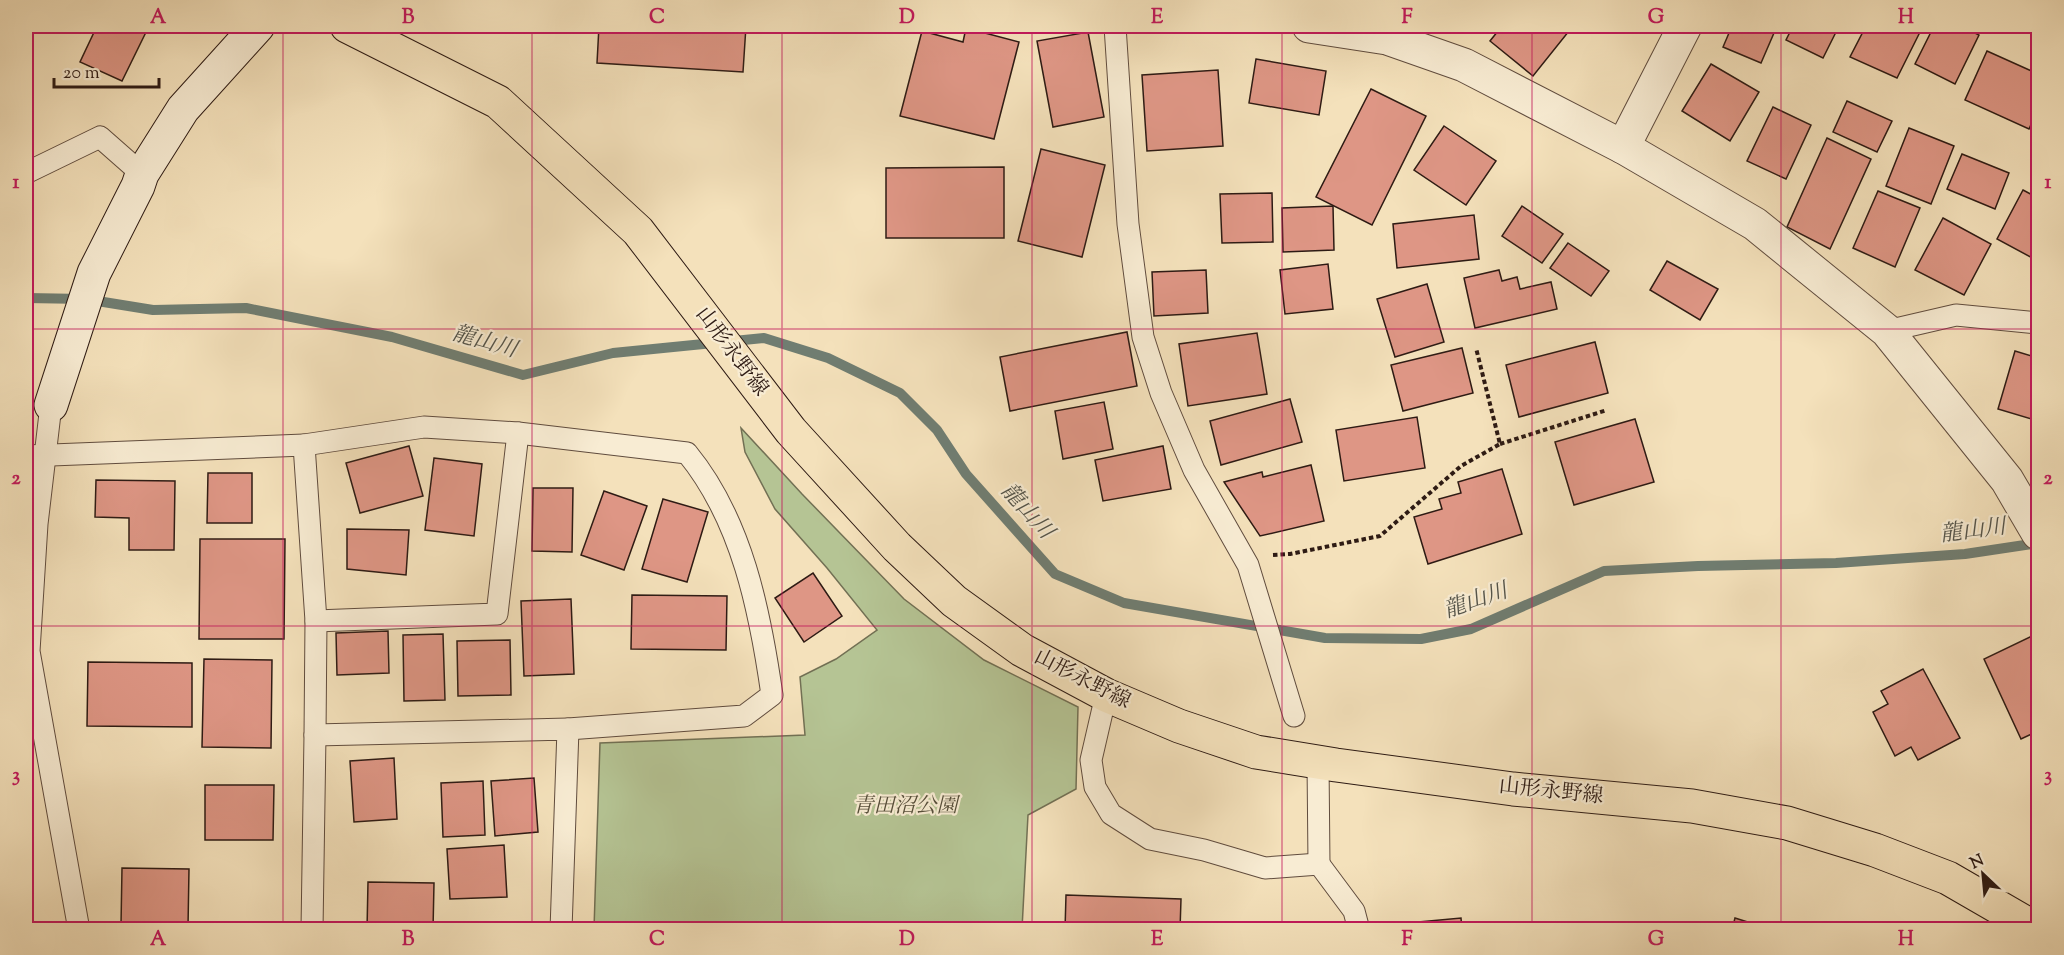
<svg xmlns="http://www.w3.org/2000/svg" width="2064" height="955" font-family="'Sorts Mill Goudy','Noto Serif JP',serif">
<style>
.green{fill:#b5c494;stroke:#727054;stroke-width:1.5}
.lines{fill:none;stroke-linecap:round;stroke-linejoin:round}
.stream{stroke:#707d71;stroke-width:10}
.building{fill:#de9685;stroke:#2e1b14;stroke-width:1.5}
.lane-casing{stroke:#604c3e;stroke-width:23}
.street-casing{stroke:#604c3e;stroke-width:35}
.secondary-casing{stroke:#2e1b14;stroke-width:35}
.primary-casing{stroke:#2e1b14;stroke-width:35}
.path{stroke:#2e1b14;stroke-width:4;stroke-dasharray:4.5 3;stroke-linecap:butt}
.lane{stroke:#f8ecd3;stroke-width:21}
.street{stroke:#f8ecd3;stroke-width:33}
.secondary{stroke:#f8ecd3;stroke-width:33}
.primary{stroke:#f4e1bb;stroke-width:33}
.grid{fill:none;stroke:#c2185b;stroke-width:1.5;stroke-opacity:0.55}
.labels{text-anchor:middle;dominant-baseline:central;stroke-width:4.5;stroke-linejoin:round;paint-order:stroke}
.street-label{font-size:21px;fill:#2e1b14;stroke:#f8ecd3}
.park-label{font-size:21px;font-style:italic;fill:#564e3a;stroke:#f8ecd3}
.water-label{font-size:22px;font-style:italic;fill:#54544a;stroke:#f8ecd3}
.neatline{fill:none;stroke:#c2185b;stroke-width:2}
.grid-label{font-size:20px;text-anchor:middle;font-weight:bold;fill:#c2185b}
</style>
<rect width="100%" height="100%" fill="#f4e1bb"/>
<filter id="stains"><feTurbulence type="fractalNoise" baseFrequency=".00333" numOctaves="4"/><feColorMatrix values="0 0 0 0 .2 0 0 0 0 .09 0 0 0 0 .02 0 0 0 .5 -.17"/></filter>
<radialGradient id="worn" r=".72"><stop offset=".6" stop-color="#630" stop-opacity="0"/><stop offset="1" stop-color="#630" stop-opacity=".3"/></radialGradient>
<polygon class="green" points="741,428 802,494 904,599 984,660 1078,707 1076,789 1028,815 1022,929 594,929 600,743 805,735 800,677 836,659 877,630 827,568 775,509 745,452"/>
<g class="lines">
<polyline class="stream" points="26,298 85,299 153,310 246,308 392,337 523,375 613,353 764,338 828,358 900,393 937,430 966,474 1055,574 1124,603 1325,638 1421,639 1471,629 1604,571 1698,566 1836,563 1965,554 2038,543"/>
</g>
<g class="building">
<polygon points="97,26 149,26 122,81 80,62"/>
<polygon points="599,26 746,26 743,72 597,63"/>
<polygon points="1502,26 1573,26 1533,76 1490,41"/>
<polygon points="1732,26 1777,26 1761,63 1723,47"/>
<polygon points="1793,26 1839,26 1823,58 1786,40"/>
<polygon points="1866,26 1923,26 1897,78 1850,57"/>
<polygon points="1934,26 1961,26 1979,35 1955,84 1915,64"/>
<polygon points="966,28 1019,42 994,139 900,116 922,31 963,42"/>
<polygon points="1088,32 1104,117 1053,127 1037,41"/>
<polygon points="1987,51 2038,74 2038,109 2029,129 1965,100"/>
<polygon points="1256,59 1326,71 1319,115 1249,103"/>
<polygon points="1711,64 1759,92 1730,141 1682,111"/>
<polygon points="1218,70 1223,146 1147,151 1142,75"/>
<polygon points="1371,89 1426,116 1372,225 1316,197"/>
<polygon points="1847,101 1892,121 1877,152 1833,132"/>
<polygon points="1773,107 1811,125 1786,179 1747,161"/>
<polygon points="1444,126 1496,161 1466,205 1414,170"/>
<polygon points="1909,128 1954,146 1931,204 1886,186"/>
<polygon points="1827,138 1871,159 1830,249 1787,227"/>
<polygon points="1041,149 1105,165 1082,257 1018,241"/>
<polygon points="1962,154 2009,173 1995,209 1947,189"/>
<polygon points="1004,167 1004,238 886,238 886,168"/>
<polygon points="2023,190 2038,198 2038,261 1997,239"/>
<polygon points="1878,191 1920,208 1895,267 1853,248"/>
<polygon points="1272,193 1273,242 1222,243 1220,194"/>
<polygon points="1333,206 1334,250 1283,252 1282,208"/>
<polygon points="1522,206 1563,234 1542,263 1502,236"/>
<polygon points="1474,215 1479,259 1397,268 1393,224"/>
<polygon points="1943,218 1991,244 1964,295 1915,270"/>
<polygon points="1568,243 1609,271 1591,296 1550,268"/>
<polygon points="1667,261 1718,289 1700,320 1650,290"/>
<polygon points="1328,264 1333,309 1285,314 1280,270"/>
<polygon points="1206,270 1208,313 1154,316 1152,272"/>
<polygon points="1499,270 1502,281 1517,277 1520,289 1551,282 1557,309 1475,328 1464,278"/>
<polygon points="1427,284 1444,342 1395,357 1377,299"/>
<polygon points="1127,332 1137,386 1010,411 1000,357"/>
<polygon points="1257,333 1267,394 1188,406 1179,344"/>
<polygon points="1595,342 1608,393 1519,417 1506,365"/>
<polygon points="1462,348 1473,393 1403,411 1391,365"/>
<polygon points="2015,351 2038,358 2038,421 1998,409"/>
<polygon points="1290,399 1302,442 1221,465 1210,421"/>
<polygon points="1104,402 1113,449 1063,459 1055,411"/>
<polygon points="1417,417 1425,468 1344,481 1336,430"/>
<polygon points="1635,419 1654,482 1574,505 1555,442"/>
<polygon points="409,446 423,496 360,513 346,463"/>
<polygon points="1163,446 1171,489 1103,501 1095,460"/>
<polygon points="434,458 482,464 474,536 425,530"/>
<polygon points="1311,465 1324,521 1260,536 1224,482 1262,472 1263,477"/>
<polygon points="1502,469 1522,534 1428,564 1414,517 1442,509 1439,499 1461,493 1458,482"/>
<polygon points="208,473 252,473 252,523 207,523"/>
<polygon points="96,480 175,481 174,550 129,550 129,518 95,517"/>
<polygon points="533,488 573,488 572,552 532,551"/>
<polygon points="604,491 647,506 624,570 581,555"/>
<polygon points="663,499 708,512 687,582 642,569"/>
<polygon points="347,529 409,530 406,575 347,569"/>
<polygon points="200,539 285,539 284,639 199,639"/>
<polygon points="813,573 842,616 804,642 775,598"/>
<polygon points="632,595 727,596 726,650 631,649"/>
<polygon points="571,599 574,674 524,676 521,601"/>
<polygon points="388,631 389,673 337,675 336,633"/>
<polygon points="443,634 445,700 404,701 403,635"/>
<polygon points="2032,636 2038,651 2038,731 2021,739 1984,659"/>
<polygon points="510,640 511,695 458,696 457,641"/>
<polygon points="204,659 272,660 271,748 202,747"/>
<polygon points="88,662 192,663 192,727 87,726"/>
<polygon points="1923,669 1960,738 1918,760 1911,747 1895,756 1873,712 1888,704 1881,691"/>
<polygon points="394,758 397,819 354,822 350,761"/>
<polygon points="534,778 538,832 495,836 491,781"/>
<polygon points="483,781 485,835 443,837 441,783"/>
<polygon points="205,785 274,785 273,840 205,840"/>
<polygon points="504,845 507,897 450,899 447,849"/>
<polygon points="122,868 189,869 188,927 121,925"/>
<polygon points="368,882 434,883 433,930 367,930"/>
<polygon points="1066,895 1181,899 1180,930 1065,930"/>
<polygon points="1461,918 1462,930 1397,930 1397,924"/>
<polygon points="1735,918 1773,930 1732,930"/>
<polygon points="450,927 533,928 533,930 450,930"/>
</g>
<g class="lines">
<g class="lane-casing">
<g id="lane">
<polyline points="1115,26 1128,224 1143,337 1161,393 1194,470 1248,565 1294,716"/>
<polyline points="26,173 100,137 142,174"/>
<polyline points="1887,331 1956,315 2038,323"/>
<polyline points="51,405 37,524 29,651 79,930"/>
<path d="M304 445 424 427 518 433 687 453C742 520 760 611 772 695L744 716 568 729"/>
<polyline points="26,456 304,445 316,621 315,735 568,729 561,930"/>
<polyline points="316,621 497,614 518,433"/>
<polyline points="1106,695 1091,760 1095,787 1111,814 1150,839 1204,850 1265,868 1319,864 1354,911 1359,930"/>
<polyline points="1318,762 1319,864"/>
<polyline points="312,930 315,735"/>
</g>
</g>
<g class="street-casing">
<g id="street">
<polyline points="1309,26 1387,38 1464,65 1623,147 1755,224 1887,331 2007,480 2038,533"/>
<polyline points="1623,147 1685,26"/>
</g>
</g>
<g class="secondary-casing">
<polyline id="secondary" points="51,405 94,273 138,186 142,174 183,109 258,26"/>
</g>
<g class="primary-casing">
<polyline id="primary" points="347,26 498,102 638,231 791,431 897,547 954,601 1022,650 1106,695 1179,726 1256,752 1336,765 1513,789 1692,806 1787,823 1875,850 1948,878 2038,930"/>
</g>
<g class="path">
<polyline points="1500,444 1607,410"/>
<polyline points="1273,555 1290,554 1380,536 1461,466 1500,444 1476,348"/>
</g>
<use href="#lane" class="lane"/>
<use href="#street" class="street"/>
<use href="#secondary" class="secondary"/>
<use href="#primary" class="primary"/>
</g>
<path class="grid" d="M283 26V930M532 26V930M782 26V930M1032 26V930M1282 26V930M1532 26V930M1781 26V930M26 329H2038M26 626H2038"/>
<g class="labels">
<g class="street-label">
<text transform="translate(731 352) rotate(53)">山形永野線</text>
<text transform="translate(1082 680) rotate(27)">山形永野線</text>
<text transform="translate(1551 792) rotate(6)">山形永野線</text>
</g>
<g class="park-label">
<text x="905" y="807">青田沼公園</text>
</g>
<g class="water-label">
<text transform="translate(484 343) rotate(16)">龍山川</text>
<text transform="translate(1026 512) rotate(48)">龍山川</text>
<text transform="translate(1973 532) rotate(-7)">龍山川</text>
<text transform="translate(1476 602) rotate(-19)">龍山川</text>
</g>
</g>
<rect width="2064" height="955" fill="none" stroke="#f4e1bb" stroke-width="66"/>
<g transform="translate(1983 874) rotate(334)" stroke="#f8ecd3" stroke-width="4.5" paint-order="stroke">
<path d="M0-4.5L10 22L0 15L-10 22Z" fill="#2e1b14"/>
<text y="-9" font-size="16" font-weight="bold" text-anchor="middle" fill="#2e1b14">N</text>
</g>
<path d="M54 78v9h105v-9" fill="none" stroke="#2e1b14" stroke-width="3"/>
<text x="63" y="78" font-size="18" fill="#2e1b14" stroke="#f8ecd3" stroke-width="4.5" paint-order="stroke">20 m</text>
<rect x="33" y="33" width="1998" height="889" class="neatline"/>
<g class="grid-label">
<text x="158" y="23">A</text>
<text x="408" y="23">B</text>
<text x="657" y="23">C</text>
<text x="907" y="23">D</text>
<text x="1157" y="23">E</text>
<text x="1407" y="23">F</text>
<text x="1656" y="23">G</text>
<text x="1906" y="23">H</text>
<text x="16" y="188">1</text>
<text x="2048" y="188">1</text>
<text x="16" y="484">2</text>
<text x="2048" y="484">2</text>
<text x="16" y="781">3</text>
<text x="2048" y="781">3</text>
<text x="158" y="945">A</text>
<text x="408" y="945">B</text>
<text x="657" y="945">C</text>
<text x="907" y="945">D</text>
<text x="1157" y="945">E</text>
<text x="1407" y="945">F</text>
<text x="1656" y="945">G</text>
<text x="1906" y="945">H</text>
</g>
<rect width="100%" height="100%" filter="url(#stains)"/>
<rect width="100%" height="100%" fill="url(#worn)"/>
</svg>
